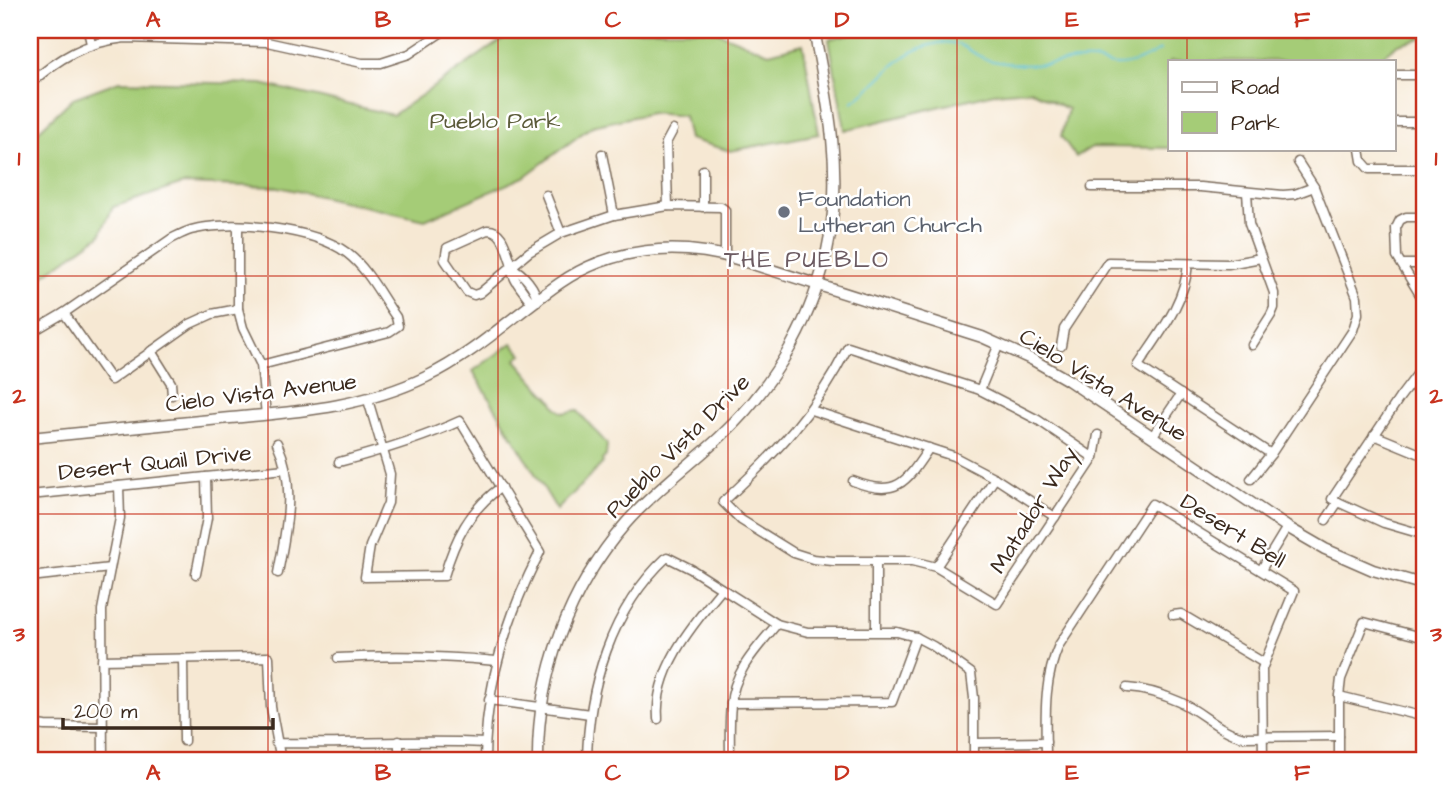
<svg xmlns="http://www.w3.org/2000/svg" width="1455" height="791" font-family="'Architects Daughter',sans-serif">
<style>
.green{fill:#a5cc77;stroke:#707b4a;stroke-width:2}
.lines{fill:none;stroke-linecap:round;stroke-linejoin:round}
.stream{stroke:#59bfd7;stroke-width:2}
.minor-casing{stroke:#7c6c5d;stroke-width:11}
.tertiary-casing{stroke:#7c6c5d;stroke-width:13}
.minor{stroke:#fff;stroke-width:8}
.tertiary{stroke:#fff;stroke-width:10}
.grid{fill:none;stroke:#c8321e;stroke-width:2;stroke-opacity:0.55}
.worship-dot{fill:#6b7280;stroke:#fff;stroke-width:2.5}
.labels{text-anchor:middle;dominant-baseline:central;stroke-width:5;stroke-linejoin:round;paint-order:stroke}
.park-label{font-size:23px;fill:#5b5b39;stroke:#fff}
.worship-label{font-size:23px;fill:#5b616d;stroke:#fff;text-anchor:start}
.street-label{font-size:23px;fill:#3b2a1e;stroke:#fff}
.neighbourhood-label{font-size:24px;letter-spacing:2px;fill:#6c5b62;stroke:#fff}
.neatline{fill:none;stroke:#c8321e;stroke-width:2.5}
.grid-label{font-size:23px;text-anchor:middle;font-weight:bold;fill:#c8321e}
</style>
<rect width="100%" height="100%" fill="#fff"/>
<filter id="ink" filterUnits="userSpaceOnUse"><feTurbulence type="fractalNoise" baseFrequency=".0143" numOctaves="2"/><feDisplacementMap in="SourceGraphic" scale="14" xChannelSelector="R" yChannelSelector="G"/><feConvolveMatrix kernelMatrix="1 2 1 2 8 2 1 2 1" color-interpolation-filters="sRGB"/></filter>
<filter id="wash" filterUnits="userSpaceOnUse"><feTurbulence type="fractalNoise" baseFrequency=".00686" numOctaves="4" result="noise"/><feDisplacementMap in="SourceGraphic" scale="28" xChannelSelector="R" yChannelSelector="G"/><feGaussianBlur stdDeviation="1.57" result="paint"/><feColorMatrix in="noise" values="0 0 0 0 0 0 0 0 0 0 0 0 0 0 0 0 0 1.4 0 .05"/><feComposite in="paint" operator="in"/></filter>
<g filter="url(#wash)">
<rect width="100%" height="100%" fill="#f6e8d3"/>
<g class="green">
<polygon points="528,30 712,30 769,53 803,44 819,134 730,151 689,139 684,116 651,113 592,126 524,177 425,220 279,187 183,184 113,207 100,235 30,285 30,139 73,98 119,81 262,84 393,115 503,39"/>
<polygon points="866,30 1261,30 1301,37 1318,30 1425,30 1425,37 1398,44 1376,61 1170,61 1170,148 1092,147 1076,157 1061,136 1068,109 1030,90 994,93 845,130 829,39"/>
<path d="M512 343 522 354 516 360C527 372 536 385 548 396 555 402 554 409 564 413L577 410 607 444 606 456 602 460 603 463 557 510 473 371Z"/>
</g>
<g class="lines">
<path class="stream" d="M852 102C885 80 895 51 939 43 966 39 971 57 993 61 1010 64 1029 66 1046 64 1061 62 1078 59 1094 60 1101 61 1108 65 1115 65 1130 66 1147 58 1160 50"/>
</g>
</g>
<g filter="url(#ink)">
<g class="lines">
<g class="minor-casing">
<g id="minor">
<polyline points="88,30 91,44"/>
<polyline points="1394,75 1425,75"/>
<path d="M30 84C58 58 86 42 125 38L267 42 362 63H381L409 54 445 30"/>
<polyline points="1394,122 1425,122"/>
<polyline points="1360,149 1362,161 1369,169 1425,169"/>
<polyline points="602,154 614,215"/>
<polyline points="1092,187 1200,187 1283,195 1295,194 1314,187"/>
<polyline points="1247,192 1249,224 1274,293 1274,308 1271,315 1252,345"/>
<polyline points="546,195 561,233"/>
<polyline points="668,206 666,143 673,130"/>
<polyline points="703,207 703,170"/>
<polyline points="1425,217 1406,217 1400,220 1396,228 1397,257 1425,303"/>
<polyline points="238,227 238,309 243,328 261,365 266,415"/>
<path d="M1188 264C1185 303 1159 334 1138 366L1271 454"/>
<polyline points="1402,264 1425,264"/>
<path d="M511 267C523 273 536 288 537 301"/>
<path d="M537 301 529 299C519 285 512 280 511 262 506 249 503 229 487 230L447 248 445 260 467 292 474 295 480 293 529 252 561 233 614 215 668 206 721 207 725 210V256"/>
<polyline points="64,313 111,380 190,324 212,314 238,309"/>
<path d="M30 333 64 313 171 239C177 236 184 232 191 230 230 219 314 228 347 253 368 269 381 296 396 317L398 326 389 332 261 365"/>
<polyline points="1061,346 1064,329 1108,262 1228,264 1261,258"/>
<polyline points="151,351 171,383 172,395"/>
<polyline points="980,390 999,344"/>
<path d="M368 400 390 474 388 503 370 546 365 577 444 576C455 539 469 510 501 487"/>
<polyline points="811,410 953,456 995,478 1055,517"/>
<polyline points="1374,435 1425,456"/>
<polyline points="1152,437 1181,394"/>
<path d="M277 443C297 485 286 530 278 573"/>
<path d="M1094 458 1038 420 980 390 848 347C814 414 778 451 723 502L741 520 794 553 813 559 833 561H912L936 567 997 604 1094 458 1098 435"/>
<path d="M339 462C380 451 421 439 460 421L540 552C506 618 485 686 485 761"/>
<polyline points="1251,479 1271,454 1353,330 1358,314 1357,297 1314,187 1298,162"/>
<path d="M853 481C897 499 907 481 929 448"/>
<polyline points="30,495 285,469"/>
<polyline points="1338,502 1332,499 1400,397 1425,364"/>
<polyline points="1338,502 1384,523 1425,535"/>
<polyline points="1326,520 1338,502"/>
<polyline points="876,561 876,631"/>
<polyline points="936,567 995,478"/>
<polyline points="1261,570 1287,527"/>
<polyline points="196,574 207,518 206,477"/>
<polyline points="30,577 110,568"/>
<polyline points="1173,615 1181,614 1264,663"/>
<polyline points="183,658 184,741"/>
<path d="M338 658C392 655 443 656 496 661"/>
<polyline points="102,660 269,657 271,707 281,761"/>
<path d="M1127 688C1144 689 1164 695 1180 702 1202 712 1220 732 1244 737L1339 736"/>
<polyline points="1339,696 1425,717"/>
<polyline points="489,700 590,714"/>
<polyline points="731,703 892,702 916,637"/>
<path d="M658 719C654 669 693 624 722 589"/>
<polyline points="30,724 45,726 103,727"/>
<path d="M276 743C346 745 415 739 485 743"/>
<polyline points="974,743 1046,742"/>
<polyline points="103,761 102,610 120,518 119,486"/>
<polyline points="399,761 399,741"/>
<path d="M587 761C588 687 611 609 667 557L691 569 777 624 808 632H897L916 637 933 646 971 673 974 698V761"/>
<path d="M730 761C730 743 729 724 731 705 733 672 757 648 777 624"/>
<path d="M1046 761C1046 720 1042 684 1059 645L1152 504 1294 591 1262 669 1263 761"/>
<polyline points="1339,761 1339,696 1341,679 1364,622 1425,638"/>
</g>
</g>
<g class="tertiary-casing">
<g id="tertiary">
<path d="M30 438C93 432 156 425 220 419 291 412 360 409 426 377 476 353 515 314 560 283 612 247 678 242 737 259L982 337 1033 360 1068 380 1287 527 1325 549 1373 570 1425 585"/>
<path d="M538 761C537 673 569 589 626 523 654 491 689 466 720 437 777 384 817 312 830 235 842 167 827 97 814 30"/>
</g>
</g>
<use href="#minor" class="minor"/>
<use href="#tertiary" class="tertiary"/>
</g>
</g>
<path class="grid" d="M268 30V761M498 30V761M728 30V761M957 30V761M1187 30V61M1187 149V761M30 276H1425M30 514H1425"/>
<circle class="worship-dot" cx="784" cy="212" r="7"/>
<g class="labels">
<g class="park-label">
<text x="495" y="121">Pueblo Park</text>
</g>
<g class="worship-label">
<text x="798" y="199">Foundation<tspan x="798" dy="26">Lutheran Church</tspan></text>
</g>
<g class="street-label">
<text transform="translate(1103 385) rotate(32)">Cielo Vista Avenue</text>
<text transform="translate(261 393) rotate(-7)">Cielo Vista Avenue</text>
<text transform="translate(678 446) rotate(-45)">Pueblo Vista Drive</text>
<text transform="translate(155 463) rotate(-6)">Desert Quail Drive</text>
<text transform="translate(1034 510) rotate(-58)">Matador Way</text>
<text transform="translate(1233 531) rotate(32)">Desert Bell</text>
</g>
<g class="neighbourhood-label">
<text x="807" y="260">THE PUEBLO</text>
</g>
</g>
<rect width="1455" height="791" fill="none" stroke="#fff" stroke-width="77"/>
<rect x="1168" y="60" width="228" height="91" fill="#ffffff" stroke="#b1aaa5" stroke-width="2"/>
<rect x="1182" y="82" width="35" height="10" fill="#ffffff" stroke="#b1aaa5" stroke-width="2"/>
<text x="1231" y="94" font-size="21" fill="#3b2a1e">Road</text>
<rect x="1182" y="112" width="35" height="21" fill="#a5cc77" stroke="#b1aaa5" stroke-width="2"/>
<text x="1231" y="130" font-size="21" fill="#3b2a1e">Park</text>
<path d="M63 718v10h210v-10" fill="none" stroke="#3b2a1e" stroke-width="3.5"/>
<text x="74" y="718" font-size="21" fill="#3b2a1e" stroke="#ffffff" stroke-width="5" paint-order="stroke">200 m</text>
<rect x="38" y="38" width="1378" height="714" class="neatline"/>
<g class="grid-label">
<text x="153" y="27">A</text>
<text x="383" y="27">B</text>
<text x="613" y="27">C</text>
<text x="842" y="27">D</text>
<text x="1072" y="27">E</text>
<text x="1302" y="27">F</text>
<text x="19" y="165">1</text>
<text x="1436" y="165">1</text>
<text x="19" y="403">2</text>
<text x="1436" y="403">2</text>
<text x="19" y="641">3</text>
<text x="1436" y="641">3</text>
<text x="153" y="780">A</text>
<text x="383" y="780">B</text>
<text x="613" y="780">C</text>
<text x="842" y="780">D</text>
<text x="1072" y="780">E</text>
<text x="1302" y="780">F</text>
</g>
</svg>
